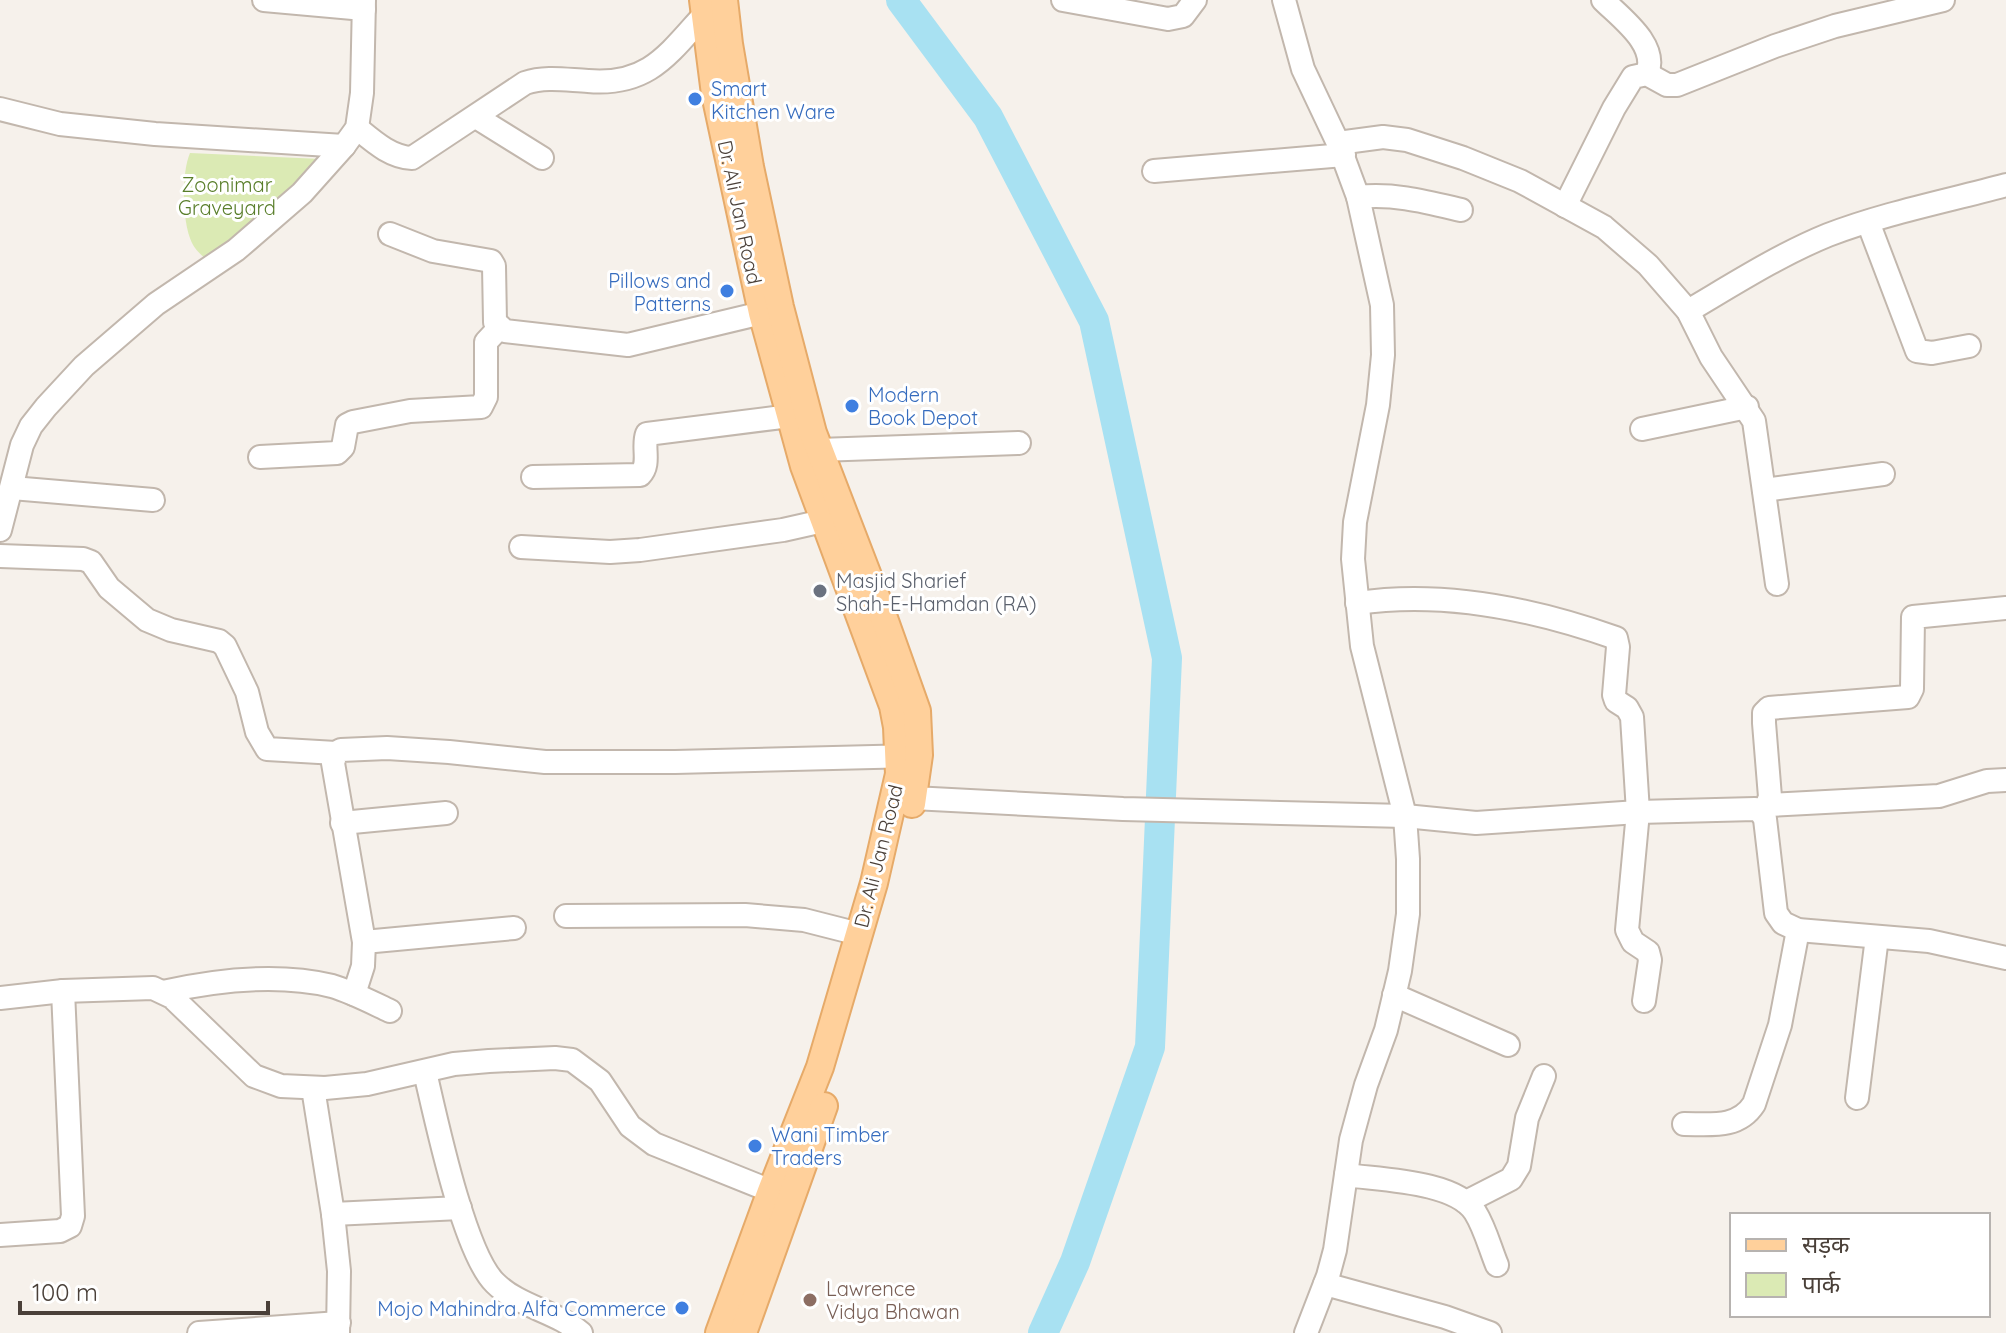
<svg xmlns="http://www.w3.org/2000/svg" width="2006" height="1333" font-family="Quicksand,'Noto Sans Devanagari',sans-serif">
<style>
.green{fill:#dbeab4}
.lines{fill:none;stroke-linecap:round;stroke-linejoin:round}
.river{stroke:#a8e1f2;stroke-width:30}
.minor-casing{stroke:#c2b7ad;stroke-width:26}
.major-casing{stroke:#e6aa69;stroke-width:30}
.minor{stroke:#fff;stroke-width:22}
.major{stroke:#ffd09b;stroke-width:26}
.shop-dot{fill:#3f7fe0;stroke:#fff;stroke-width:3}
.worship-dot{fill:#6b7280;stroke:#fff;stroke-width:3}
.education-dot{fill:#8d6e63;stroke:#fff;stroke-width:3}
.labels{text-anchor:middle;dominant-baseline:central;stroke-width:6;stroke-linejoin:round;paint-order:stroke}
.shop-label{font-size:20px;fill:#366cbe;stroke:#fff;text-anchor:start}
.park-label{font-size:20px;fill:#597e2a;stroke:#fff}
.street-label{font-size:20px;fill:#4a4039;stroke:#fff}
.worship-label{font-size:20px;fill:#5b616d;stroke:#fff;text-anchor:start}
.education-label{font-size:20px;fill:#785e54;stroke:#fff;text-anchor:start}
</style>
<rect width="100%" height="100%" fill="#f6f1eb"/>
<path class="green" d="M190 153 321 159 325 162 210 262C203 257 196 251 192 243 182 223 181 174 190 153Z"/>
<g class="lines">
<polyline class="river" points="901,0 988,117 1094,321 1167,658 1150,1047 1075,1262 1043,1333"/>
<g class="minor-casing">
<g id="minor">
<polyline points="264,0 364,9"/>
<polyline points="1063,0 1168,19 1183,16 1195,0"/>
<polyline points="1284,0 1303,69 1338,143 1358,197 1382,305 1383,355 1378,405 1355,522 1353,559 1362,646 1405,816 1408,859 1408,914 1400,971 1386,1030 1366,1085 1351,1140 1335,1250 1328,1276 1306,1333"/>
<path d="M1603 0C1621 18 1659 45 1647 74"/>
<polyline points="0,109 60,124 155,134 344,146"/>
<polyline points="476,117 542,158"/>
<path d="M357 128C373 141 390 157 412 158L525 83C546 76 566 80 588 81 647 86 667 56 703 16"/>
<polyline points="1338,143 1383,137 1407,140 1463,158 1520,181 1604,227 1648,265 1688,311 1711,357 1754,421 1777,584"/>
<polyline points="1154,171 1344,155"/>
<path d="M1358 197C1394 193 1427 202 1461 210"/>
<polyline points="1565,206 1614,108 1633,77 1647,74 1667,85 1677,85 1775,46 1835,26 1943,0"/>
<polyline points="1868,222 1917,351 1932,353 1969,346"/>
<polyline points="390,234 433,251 491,261 494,266 495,322 505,331 628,345 762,313"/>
<path d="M1688 311C1734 284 1779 255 1828 235 1885 213 1947 201 2006 185"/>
<polyline points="1642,429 1747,407"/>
<polyline points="819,450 1019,443"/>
<polyline points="260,457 337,453 343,447 347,425 353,422 410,411 481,407 486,397 486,342 499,328"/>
<path d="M533 477 640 475C651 464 642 447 647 434L790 416"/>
<polyline points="12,488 153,500"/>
<polyline points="1764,490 1883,474"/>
<polyline points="0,530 22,445 31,426 46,407 84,366 156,304 236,250 302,193 344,146 357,128 362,93 364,0"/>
<polyline points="521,547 610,552 640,550 783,530 823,521"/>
<polyline points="0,556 83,559 91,562 109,588 147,620 171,630 219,641 225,646 247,692 257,732 267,749 336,753"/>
<path d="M1357 603C1444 590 1534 609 1616 638L1618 647 1614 695 1616 701 1627 708 1632 717 1638 812 1627 930 1633 942 1648 952 1650 960 1644 1001"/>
<polyline points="913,798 1123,809 1405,816 1476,823 1638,812 1755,809 1761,812 1765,819 1776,913 1783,923 1798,930 1929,941 2006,958"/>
<polyline points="1768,805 1939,796 1987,781 2006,780"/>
<polyline points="1763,815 1770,797 1764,723 1764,713 1769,708 1908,697 1912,689 1913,617 2006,608"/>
<polyline points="342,823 446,813"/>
<polyline points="566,916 745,915 804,920 859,934"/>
<polyline points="364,942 514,928"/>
<path d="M163 992C217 980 278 973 332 986 352 992 371 1002 390 1011"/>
<polyline points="354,994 363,966 364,942 333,763 336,753 341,750 387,748 449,752 545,762 675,762 914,756"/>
<polyline points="1394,995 1508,1045"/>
<polyline points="0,998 63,991 153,988 172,997 254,1076 281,1086 325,1088 367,1084 454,1064 489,1061 555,1058 572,1060 600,1081 630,1126 654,1144 771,1191"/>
<path d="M425 1072C436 1119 464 1253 495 1283 519 1307 556 1311 581 1333"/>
<polyline points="313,1088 333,1214 339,1271 338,1333"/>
<polyline points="1857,1098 1877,937"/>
<path d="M1684 1124C1710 1124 1738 1129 1754 1104L1780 1025 1798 930"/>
<path d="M1346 1175C1381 1180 1455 1181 1475 1212 1485 1228 1490 1248 1497 1265"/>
<polyline points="1466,1202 1511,1179 1519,1166 1527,1118 1544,1076"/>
<polyline points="333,1214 460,1208"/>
<polyline points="0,1235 60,1231 70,1226 73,1216 63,991"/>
<polyline points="1325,1284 1445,1317 1490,1333"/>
<polyline points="199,1333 339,1323"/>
</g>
</g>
<g class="major-casing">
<g id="major">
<polyline points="703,0 715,94 762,313 804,466 893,706 897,727 899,774 874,883 820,1067 771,1191 719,1333"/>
<polyline points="724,0 729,44 750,167 780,307 813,433 880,607 917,711 919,755 912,804"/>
<polyline points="743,1333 824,1106"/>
</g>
</g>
<use href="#minor" class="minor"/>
<use href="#major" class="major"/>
</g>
<g class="shop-dot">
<circle cx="695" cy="99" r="8"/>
<circle cx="727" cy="291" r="8"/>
<circle cx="852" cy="406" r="8"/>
<circle cx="755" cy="1146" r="8"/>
<circle cx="682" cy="1308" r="8"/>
</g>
<circle class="worship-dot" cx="820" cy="591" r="8"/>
<circle class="education-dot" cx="810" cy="1300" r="8"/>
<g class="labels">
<g class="shop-label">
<text x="711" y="88">Smart<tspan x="711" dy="23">Kitchen Ware</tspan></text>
<text x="711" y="280" text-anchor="end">Pillows and<tspan x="711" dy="23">Patterns</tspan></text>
<text x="868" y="394">Modern<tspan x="868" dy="23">Book Depot</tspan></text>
<text x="771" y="1134">Wani Timber<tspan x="771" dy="23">Traders</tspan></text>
<text x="666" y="1308" text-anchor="end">Mojo Mahindra Alfa Commerce</text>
</g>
<g class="park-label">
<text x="227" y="184">Zoonimar<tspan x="227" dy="23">Graveyard</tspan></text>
</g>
<g class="street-label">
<text transform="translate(740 212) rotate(78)">Dr. Ali Jan Road</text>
<text transform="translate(878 856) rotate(-76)">Dr. Ali Jan Road</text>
</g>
<g class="worship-label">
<text x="836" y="580">Masjid Sharief<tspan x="836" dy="23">Shah-E-Hamdan (RA)</tspan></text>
</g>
<g class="education-label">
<text x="826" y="1288">Lawrence<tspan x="826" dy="23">Vidya Bhawan</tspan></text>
</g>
</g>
<rect x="1730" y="1213" width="260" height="104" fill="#ffffff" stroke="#b7b3b0" stroke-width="2"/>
<rect x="1746" y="1239" width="40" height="12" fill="#ffd09b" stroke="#b7b3b0" stroke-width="2"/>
<text x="1802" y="1253" font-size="24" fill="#4a4039">सड़क</text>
<rect x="1746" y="1273" width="40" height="24" fill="#dbeab4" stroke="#b7b3b0" stroke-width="2"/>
<text x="1802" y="1293" font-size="24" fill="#4a4039">पार्क</text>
<path d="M20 1301v12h248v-12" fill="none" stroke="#4a4039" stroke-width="4"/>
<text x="32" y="1301" font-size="24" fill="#4a4039" stroke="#ffffff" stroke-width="6" paint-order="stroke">100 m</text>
</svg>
